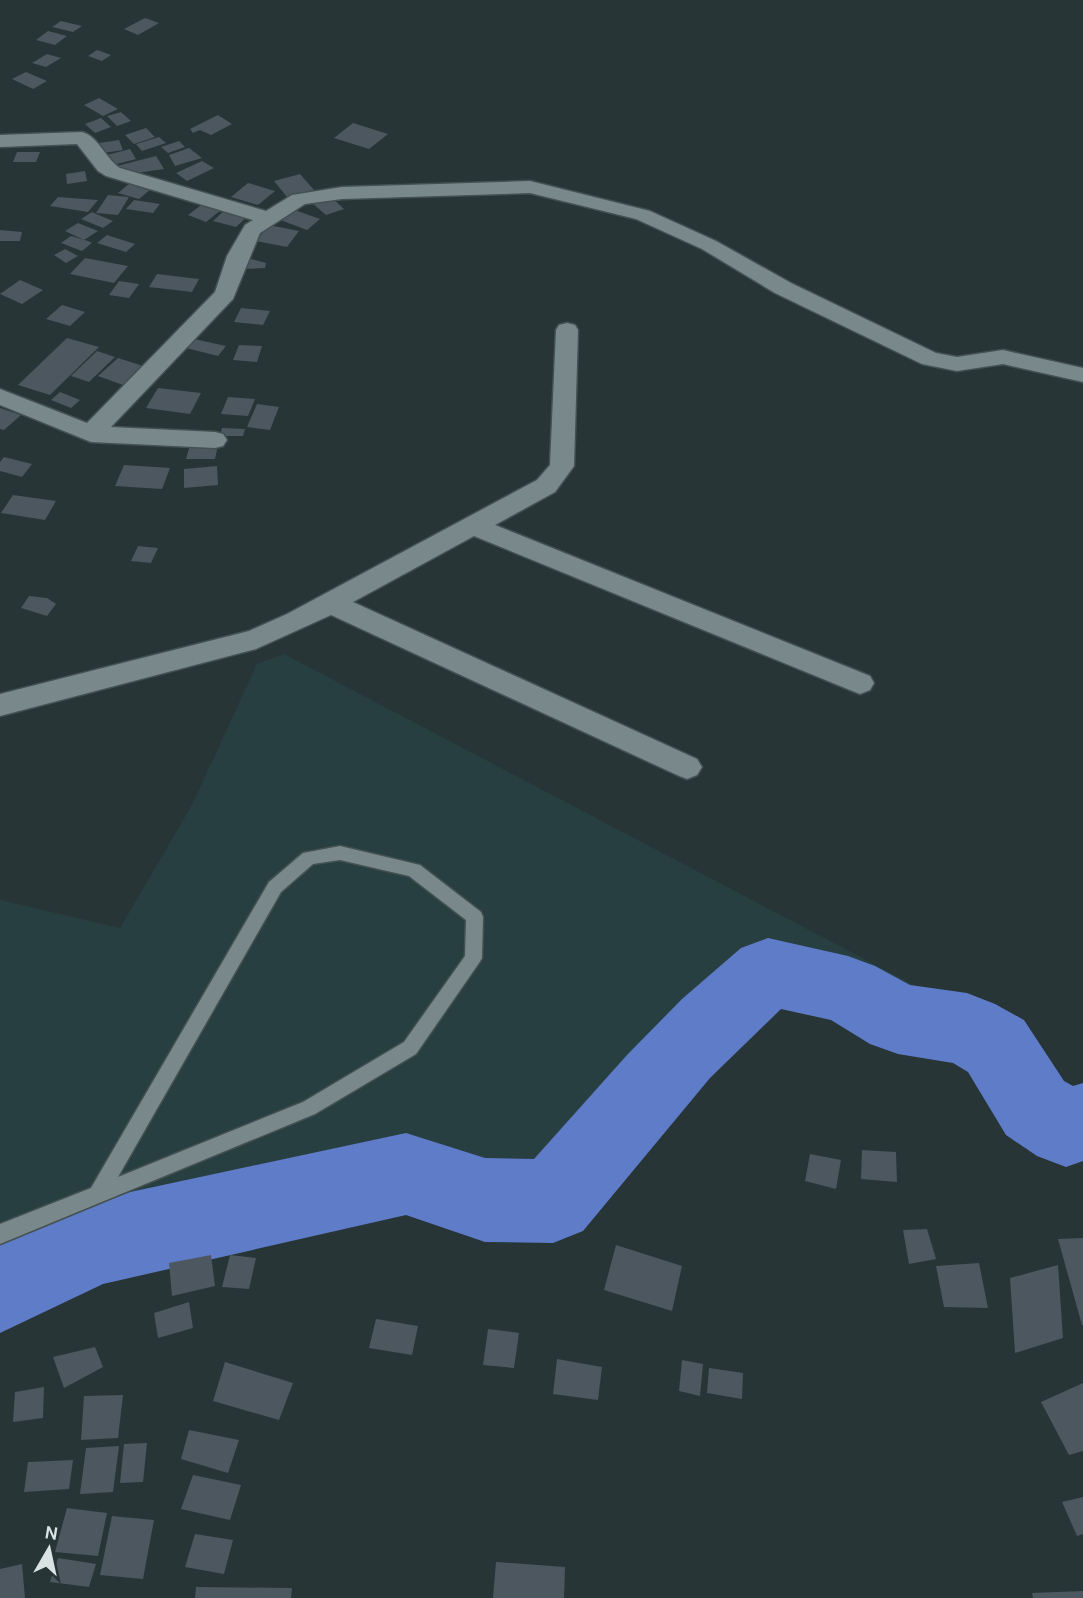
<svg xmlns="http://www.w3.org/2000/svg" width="1083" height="1598" font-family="Karla,sans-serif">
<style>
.built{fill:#283f42}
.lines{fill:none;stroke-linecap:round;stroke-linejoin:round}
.river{fill:#5f7cc8;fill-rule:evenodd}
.building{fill:#4c575f}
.lane-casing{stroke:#445051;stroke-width:3}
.street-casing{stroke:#445051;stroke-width:3}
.lane{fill:#79898b;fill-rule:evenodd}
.street{fill:#79898b;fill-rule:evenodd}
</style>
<rect width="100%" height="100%" fill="#273537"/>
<polygon class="built" points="284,654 946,1002 936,1009 906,1006 841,973 778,951 747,953 655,1056 551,1163 510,1184 387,1159 108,1224 0,1263 0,900 120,928 192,805 257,664"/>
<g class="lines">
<polygon class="river" points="768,938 848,956 875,966 910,985 967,993 995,1004 1024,1020 1064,1081 1073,1086 1083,1083 1083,1161 1066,1167 1037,1156 1006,1135 968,1072 953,1063 898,1054 870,1044 831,1020 781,1009 710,1078 583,1231 553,1243 485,1242 406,1215 103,1284 0,1333 0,1243 93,1200 406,1133 485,1158 534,1159 627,1055 682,999 741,948"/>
</g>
<g class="building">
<polygon points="145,18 159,23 138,35 124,29"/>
<polygon points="61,21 82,26 73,32 52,27"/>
<polygon points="48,31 67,36 55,45 36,40"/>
<polygon points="97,50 111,55 102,61 88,56"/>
<polygon points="47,54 61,58 46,67 32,63"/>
<polygon points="26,72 47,81 33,89 12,79"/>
<polygon points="99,98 118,109 103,116 84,105"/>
<polygon points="121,112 131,121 117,126 107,116"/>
<polygon points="218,115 232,124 211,135 200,130 193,133 190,129"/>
<polygon points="101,118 111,127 95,133 85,124"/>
<polygon points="353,123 388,134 369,149 334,138"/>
<polygon points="146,128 155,137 134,144 125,135"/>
<polygon points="159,137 166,143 142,151 136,144"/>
<polygon points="119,140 123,150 103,153 99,143"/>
<polygon points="179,141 185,147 168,153 161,147"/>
<polygon points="189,148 202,158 175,166 169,155"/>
<polygon points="130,149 136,159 113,165 107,155"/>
<polygon points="17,152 40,152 36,162 13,162"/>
<polygon points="156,156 164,169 130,174 117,166"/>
<polygon points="202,161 214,168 187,181 176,173"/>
<polygon points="85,171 87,181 67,184 66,174"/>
<polygon points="300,174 314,190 287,197 274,181"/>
<polygon points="136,178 157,184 139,199 118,193"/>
<polygon points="248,183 275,191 258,205 231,197"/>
<polygon points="108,195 129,197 118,215 96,213"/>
<polygon points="58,197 98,200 88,212 50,206"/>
<polygon points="331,197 344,209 326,215 312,203"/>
<polygon points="134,200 160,204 153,213 126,209"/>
<polygon points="208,200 226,206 206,222 188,215"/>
<polygon points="227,208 250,214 236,227 213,221"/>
<polygon points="289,208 320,219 307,230 275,218"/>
<polygon points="92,212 96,214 113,221 103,228 81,219"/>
<polygon points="78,223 98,231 84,240 65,231"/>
<polygon points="269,225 299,231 287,247 256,241"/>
<polygon points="0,230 22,232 20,241 0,241"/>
<polygon points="107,235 135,244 126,252 97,243"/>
<polygon points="71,236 88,241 92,243 82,251 61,243"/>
<polygon points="65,249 78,256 66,263 54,255"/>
<polygon points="85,258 128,266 114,283 70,274"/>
<polygon points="247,258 266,263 265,268 243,269"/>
<polygon points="157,274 199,279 192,292 149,287"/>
<polygon points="20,280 43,290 22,304 0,294"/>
<polygon points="119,281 139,284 129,298 109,295"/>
<polygon points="62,305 85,312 70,326 46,319"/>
<polygon points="241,308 270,311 263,325 234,322"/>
<polygon points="67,338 99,347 50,395 18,385"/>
<polygon points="190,338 226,346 218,356 182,347"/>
<polygon points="239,345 262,346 257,362 233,360"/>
<polygon points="97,351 115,357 89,382 71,376"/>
<polygon points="118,358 143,366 123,385 98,376"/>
<polygon points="158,388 201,393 190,414 146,408"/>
<polygon points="60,392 80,400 71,408 51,400"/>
<polygon points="228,397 255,399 248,416 221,414"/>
<polygon points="257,404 279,407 270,430 247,427"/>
<polygon points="0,408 21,415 4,430 0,429"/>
<polygon points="222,428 245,429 243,436 220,436"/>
<polygon points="190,445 218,445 215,459 186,459"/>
<polygon points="4,457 32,464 22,477 0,471 0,462"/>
<polygon points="124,465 170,468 162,489 115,486"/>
<polygon points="217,466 218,485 184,488 184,469"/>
<polygon points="13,495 56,501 45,520 1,513"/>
<polygon points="138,546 158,548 151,563 131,561"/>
<polygon points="29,596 47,598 56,604 47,616 21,608"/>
<polygon points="862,1150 896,1152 897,1182 861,1179"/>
<polygon points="810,1154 841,1160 836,1189 805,1181"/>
<polygon points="927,1229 936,1259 909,1264 903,1230"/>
<polygon points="1083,1238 1083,1325 1082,1325 1058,1239"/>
<polygon points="616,1245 682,1266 672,1311 604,1290"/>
<polygon points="211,1255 215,1286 172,1296 169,1263"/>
<polygon points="230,1255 256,1258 249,1289 222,1287"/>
<polygon points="979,1263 988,1308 944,1307 936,1266"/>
<polygon points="1058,1265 1063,1338 1015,1353 1010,1278"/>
<polygon points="189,1302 193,1328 158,1338 154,1313"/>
<polygon points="376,1319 418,1326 412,1355 369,1348"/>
<polygon points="488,1329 519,1333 514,1368 483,1365"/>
<polygon points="95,1347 103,1367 64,1388 53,1357"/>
<polygon points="557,1359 602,1367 598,1400 553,1394"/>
<polygon points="682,1360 703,1364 700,1396 679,1391"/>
<polygon points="225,1362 293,1383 279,1420 213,1401"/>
<polygon points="709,1368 743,1373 742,1399 707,1393"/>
<polygon points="1083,1383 1083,1451 1069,1455 1041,1402"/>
<polygon points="44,1387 43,1418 13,1422 15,1392"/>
<polygon points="123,1395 118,1438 81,1440 84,1396"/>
<polygon points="189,1430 239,1440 228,1473 181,1459"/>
<polygon points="147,1443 143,1482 120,1483 124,1444"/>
<polygon points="119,1446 113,1492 80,1494 86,1448"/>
<polygon points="73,1460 69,1489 24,1492 28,1462"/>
<polygon points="193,1475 241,1485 230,1520 181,1509"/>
<polygon points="1083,1497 1083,1534 1077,1536 1062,1502"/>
<polygon points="67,1508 107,1513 98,1556 55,1552"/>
<polygon points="112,1516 154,1520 143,1579 100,1575"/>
<polygon points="195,1534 233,1540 224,1574 185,1567"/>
<polygon points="58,1558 96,1564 89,1587 50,1582"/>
<polygon points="496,1562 565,1567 564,1598 493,1598"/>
<polygon points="22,1564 25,1598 0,1598 0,1569"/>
<polygon points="196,1587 292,1588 291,1598 195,1598"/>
<polygon points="1083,1591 1083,1598 1033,1598 1032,1593"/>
</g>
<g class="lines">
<g class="lane-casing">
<path id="lane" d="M340 846 420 865 481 912 483 917 482 958 479 963 416 1054 315 1114 0 1244V1224L91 1188 269 882 303 853ZM340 860 409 876 466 920 465 956 404 1042 303 1102 118 1177 281 892 313 864Z"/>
</g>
<g class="street-casing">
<g id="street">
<path d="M82 132C98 136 106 159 120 168L266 211 292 195 342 187 530 181 650 211 716 241 791 283 936 353 957 357 1003 350 1083 368V382L1003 364 957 371 922 364 775 293 702 249 636 219 530 193 342 199 305 204 260 233 233 299 111 427 215 432 223 434 227 440 223 446 215 448 91 442 0 405V389L87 423 215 292 227 256 245 225 253 220 106 176 98 171 77 144 0 147V135Z"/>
<polygon points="567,323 575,325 578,330 574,466 555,492 495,525 870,676 874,683 870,690 860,694 850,690 474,536 353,602 697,759 702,767 697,775 687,779 677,775 331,615 256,649 0,716 0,694 249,631 287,614 537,480 550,465 556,330 559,325"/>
</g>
</g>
<use href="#lane" class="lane"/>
<use href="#street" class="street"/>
</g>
<g transform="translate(49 1549) rotate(9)" stroke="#273537" stroke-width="5" paint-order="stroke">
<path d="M0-5L12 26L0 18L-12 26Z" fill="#dae3e4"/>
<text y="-10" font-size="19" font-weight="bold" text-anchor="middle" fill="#dae3e4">N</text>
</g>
</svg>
